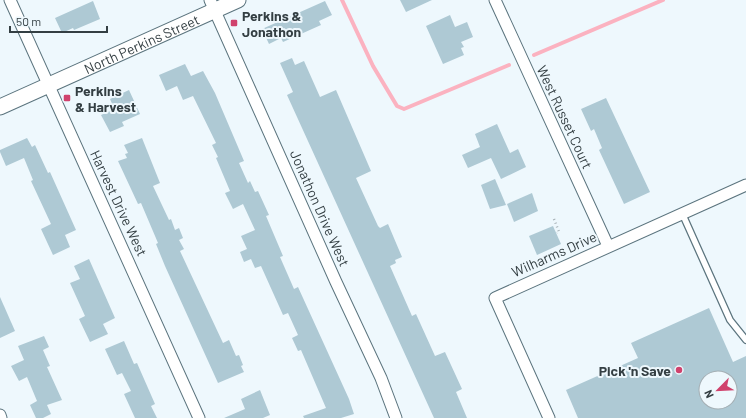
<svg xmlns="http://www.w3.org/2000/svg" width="746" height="418" font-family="Barlow,sans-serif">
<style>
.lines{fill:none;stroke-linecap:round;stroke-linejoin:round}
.stream{stroke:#fbb2c0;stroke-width:4}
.building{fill:#aec9d4;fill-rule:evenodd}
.lane-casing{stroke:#5b747e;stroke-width:8}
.street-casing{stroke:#5b747e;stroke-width:13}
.secondary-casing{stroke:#5b747e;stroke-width:17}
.path{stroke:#a7b1b6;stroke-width:2.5;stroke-dasharray:1 3;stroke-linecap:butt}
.lane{stroke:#fff;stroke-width:5.5}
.street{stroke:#fff;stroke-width:11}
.secondary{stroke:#fff;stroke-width:15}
.poi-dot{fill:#d0426d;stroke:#eef8fd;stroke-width:1.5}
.labels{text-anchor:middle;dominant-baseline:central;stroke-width:4;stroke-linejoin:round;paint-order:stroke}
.poi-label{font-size:14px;font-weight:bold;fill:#343f43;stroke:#eef8fd;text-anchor:start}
.street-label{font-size:14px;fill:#343f43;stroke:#eef8fd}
</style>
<rect width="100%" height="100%" fill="#eef8fd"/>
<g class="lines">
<g class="stream">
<polyline points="342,0 373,66 397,106 404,109 509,65"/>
<polyline points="534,55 663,0"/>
</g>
</g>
<g class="building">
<polygon points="400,0 432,0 406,12"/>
<polygon points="93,1 100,19 74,30 73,28 62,33 55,18"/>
<polygon points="325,1 332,15 319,21 321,25 283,42 281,38 269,44 262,29"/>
<polygon points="450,15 455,27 467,22 473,37 461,42 464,47 461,48 464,55 443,64 426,26"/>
<polygon points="292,58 295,65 304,61 320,97 336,90 371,171 356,178 378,226 380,228 388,224 402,257 395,260 396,263 390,266 412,316 416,314 435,356 445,352 462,389 456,392 467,418 434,418 287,95 293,92 280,63"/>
<polygon points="185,64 191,76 203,71 215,93 244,161 239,163 248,183 250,181 255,192 258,191 269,215 266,216 283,256 280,257 294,289 298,287 349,399 354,414 341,418 304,418 303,416 326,408 301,350 298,351 292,338 298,335 288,313 283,315 261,266 255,268 251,259 244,262 240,252 247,249 241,236 255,230 243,204 233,209 225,193 230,191 216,158 218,157 212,145 216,143 193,96 183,100 177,86 166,91 159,75"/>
<polygon points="129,90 140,114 122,122 124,126 110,132 101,115 112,110 111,107 113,106 110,99"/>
<polygon points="606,98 650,192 624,204 599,150 602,148 594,129 591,131 581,109"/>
<polygon points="497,124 510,153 518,149 526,167 501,179 491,158 468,168 462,155 480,147 475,134"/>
<polygon points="27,138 32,147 35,145 48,173 50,172 76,230 65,235 70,247 53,255 41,229 51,224 31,181 33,180 24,158 6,166 0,152 0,150"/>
<polygon points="142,138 160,183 153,186 169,220 171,219 175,230 179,228 183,238 179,240 184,249 180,251 223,343 229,340 236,356 239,355 243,365 241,366 244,372 218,383 165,266 156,244 158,243 141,203 138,204 118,161 127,158 125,154 128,153 124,145"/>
<polygon points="495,179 506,205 490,209 481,185"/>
<polygon points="532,193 538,211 514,222 507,204"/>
<polygon points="553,226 561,244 537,255 529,236"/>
<polygon points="89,259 115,318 103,324 108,334 90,342 79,319 85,316 70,283 80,279 74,266"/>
<polygon points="0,297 15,331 0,338"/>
<path d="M709 308 733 362 746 356V418H578L566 390 638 358 631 343ZM706 378H730V402H706Z"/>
<polygon points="44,336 49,347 43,350 50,366 47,367 62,400 47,405 51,414 43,418 36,418 30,405 37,401 27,377 19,381 11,366 24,360 18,346"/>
<polygon points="124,341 134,364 137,363 155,404 151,406 157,418 135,418 124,394 131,391 122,373 117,375 105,349"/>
<polygon points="260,390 270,415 263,418 224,418 245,409 241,399"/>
</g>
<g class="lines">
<g class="lane-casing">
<polyline id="lane" points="682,213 730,320 746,340"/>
</g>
<g class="street-casing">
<g id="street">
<polyline points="10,0 199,418"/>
<polyline points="210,0 336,282 381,378 396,418"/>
<polyline points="495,0 608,246"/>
<polyline points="0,415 1,418"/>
<polyline points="549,418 495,298 746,185"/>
</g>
</g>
<g class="secondary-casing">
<g id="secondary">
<path id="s1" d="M0 107 238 0"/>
</g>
</g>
<polyline class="path" points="554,219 559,232 557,233"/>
<use href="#lane" class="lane"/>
<use href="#street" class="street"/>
<use href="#secondary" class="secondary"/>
</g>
<g class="poi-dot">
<rect x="230" y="19" width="8" height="8" rx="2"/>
<rect x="63" y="94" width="8" height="8" rx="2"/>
<circle cx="679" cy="370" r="4"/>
</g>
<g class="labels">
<g class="poi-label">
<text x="242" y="15">Perkins &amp;<tspan x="242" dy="16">Jonathon</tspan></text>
<text x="75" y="90">Perkins<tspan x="75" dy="16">&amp; Harvest</tspan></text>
<text x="671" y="370" text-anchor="end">Pick 'n Save</text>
</g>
<g class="street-label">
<text stroke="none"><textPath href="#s1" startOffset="155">North Perkins Street</textPath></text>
<text transform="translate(565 117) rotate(65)">West Russet Court</text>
<text transform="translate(119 203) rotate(65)">Harvest Drive West</text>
<text transform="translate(320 208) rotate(66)">Jonathon Drive West</text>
<text transform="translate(554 254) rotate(-24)">Wilharms Drive</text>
</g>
</g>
<g transform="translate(718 390) rotate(246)"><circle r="19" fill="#eef8fd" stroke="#a4aeb3"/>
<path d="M0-3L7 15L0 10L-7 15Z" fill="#d0426d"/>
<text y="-6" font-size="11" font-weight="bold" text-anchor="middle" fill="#343f43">N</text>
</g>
<path d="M10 26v6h97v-6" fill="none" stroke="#343f43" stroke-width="2"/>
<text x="16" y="26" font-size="12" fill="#343f43" stroke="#eef8fd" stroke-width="3" paint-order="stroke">50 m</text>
</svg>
